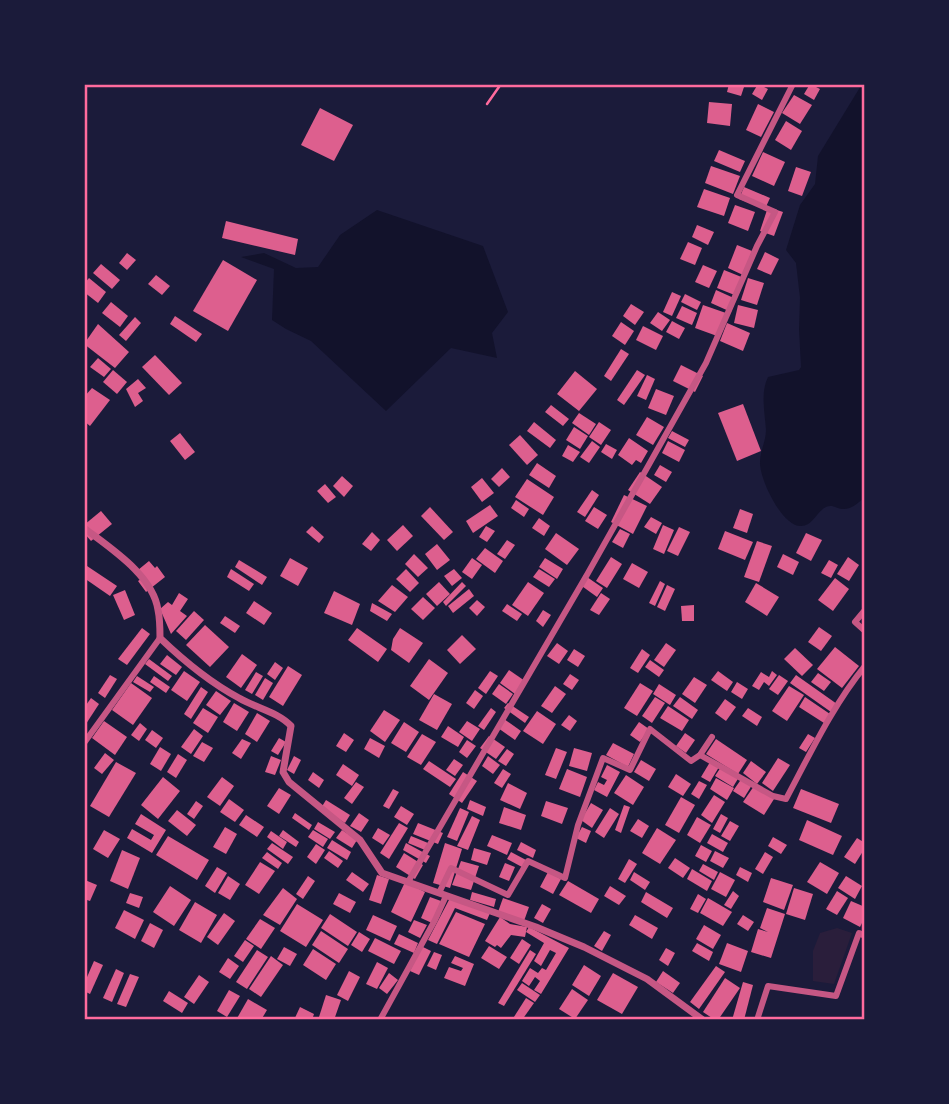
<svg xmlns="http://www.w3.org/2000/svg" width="949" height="1104" font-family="'Source Sans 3',sans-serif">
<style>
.green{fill:#2a1e3b}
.water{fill:#12122b}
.building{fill:#dd5f8e}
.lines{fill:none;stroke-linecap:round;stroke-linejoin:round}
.path{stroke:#ff6b9d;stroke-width:2.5}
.minor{stroke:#c65784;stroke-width:6}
.tertiary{stroke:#c65784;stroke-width:7}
.neatline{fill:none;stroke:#ff6b9d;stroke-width:2.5}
</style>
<rect width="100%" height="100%" fill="#1b1b3a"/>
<polygon class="green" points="837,928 852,933 834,984 813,981 813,951 820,933"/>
<g class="water">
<path d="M862 84H865V497C858 503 851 510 842 509 835 508 833 504 826 507 816 512 813 526 801 526 782 527 759 478 760 462 760 451 766 441 766 430 765 413 760 393 768 377L799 370 801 367 799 329 800 298 796 263 786 250 800 205 815 184 818 156Z"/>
<polygon points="377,210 483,246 508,312 492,333 497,358 451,348 386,411 311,341 286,329 272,320 274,269 241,257 264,253 296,268 318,267 340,235"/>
</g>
<g class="building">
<polygon points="729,84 745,84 741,96 727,92"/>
<polygon points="758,84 768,89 762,100 752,94"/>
<polygon points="810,84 820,89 814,100 804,94"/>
<polygon points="794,95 812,105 800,124 782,113"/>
<polygon points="709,102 732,104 730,126 707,123"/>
<polygon points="758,104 774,112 761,137 746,130"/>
<polygon points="320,108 353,125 334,161 301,145"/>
<polygon points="786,121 802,131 791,150 775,140"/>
<polygon points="719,150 745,161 740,172 714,161"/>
<polygon points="763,152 785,162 774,186 752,176"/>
<polygon points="711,166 740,176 733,194 705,183"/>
<polygon points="796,167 811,172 802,196 788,191"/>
<polygon points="744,187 770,198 765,209 739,199"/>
<polygon points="704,189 730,198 724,216 697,207"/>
<polygon points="735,205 755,212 748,231 728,223"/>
<polygon points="768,207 783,212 774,236 760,231"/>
<polygon points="226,221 298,239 295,255 222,238"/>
<polygon points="697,225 714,232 708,245 692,237"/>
<polygon points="688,242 702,248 695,265 680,259"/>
<polygon points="737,245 752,251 743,275 728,268"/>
<polygon points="765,252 779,259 771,275 757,269"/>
<polygon points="127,253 136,260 127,270 119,263"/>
<polygon points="223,260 257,280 228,331 193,311"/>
<polygon points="101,264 120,280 112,289 93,273"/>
<polygon points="703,265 717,271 709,288 695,282"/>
<polygon points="724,270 744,278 737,296 717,288"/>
<polygon points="156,275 170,286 162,295 148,284"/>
<polygon points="89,278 106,292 98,303 84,292 84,284"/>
<polygon points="748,278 764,283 757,305 741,300"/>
<polygon points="716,290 736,299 731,312 711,303"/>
<polygon points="672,292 681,296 672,316 663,312"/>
<polygon points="685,294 701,302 697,310 681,302"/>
<polygon points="111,302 128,316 120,327 102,313"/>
<polygon points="631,304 644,312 635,325 623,316"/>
<polygon points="703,305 726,313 717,336 695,328"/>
<polygon points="738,305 758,310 754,328 734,323"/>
<polygon points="682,306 697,313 692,325 676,318"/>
<polygon points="658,312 670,320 662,331 650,323"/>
<polygon points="175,316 202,334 196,342 170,324"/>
<polygon points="135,317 141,323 126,341 119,335"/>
<polygon points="672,321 685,328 679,339 666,332"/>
<polygon points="621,322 634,331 625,345 612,336"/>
<polygon points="727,323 750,333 743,351 720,341"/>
<polygon points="98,324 129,352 115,368 84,344"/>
<polygon points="643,326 663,336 656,350 636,340"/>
<polygon points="621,349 629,354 611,381 604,376"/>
<polygon points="155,355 182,383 169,395 142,367"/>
<polygon points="98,358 111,369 104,377 90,367"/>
<polygon points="681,365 703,376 695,392 673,381"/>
<polygon points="113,370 127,382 117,394 103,382"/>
<polygon points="637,370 645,375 624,405 617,400"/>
<polygon points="575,371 597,389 579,411 557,394"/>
<polygon points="647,375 655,379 646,400 637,396"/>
<polygon points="138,379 146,388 138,393 143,401 135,407 126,389"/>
<polygon points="92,388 110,400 90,426 84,421 84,397"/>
<polygon points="656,389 674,396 666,415 648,408"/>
<polygon points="743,404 761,451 737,461 718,413"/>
<polygon points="551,405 569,419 563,426 545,412"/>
<polygon points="579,413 596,424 589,435 572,423"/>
<polygon points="647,417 664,427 653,445 636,435"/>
<polygon points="534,422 556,440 550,448 527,431"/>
<polygon points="599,422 611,430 601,445 589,437"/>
<polygon points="574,427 588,436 580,449 566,440"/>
<polygon points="672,431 689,440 685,447 668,438"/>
<polygon points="180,433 195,452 185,460 170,441"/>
<polygon points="520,435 538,455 527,465 509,445"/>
<polygon points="629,438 648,451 641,463 636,460 632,465 618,455"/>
<polygon points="592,441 600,447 589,463 580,457"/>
<polygon points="668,441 685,450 679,462 662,453"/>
<polygon points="606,444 617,450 612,459 601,452"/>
<polygon points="568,445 580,452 573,462 562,456"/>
<polygon points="537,463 556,476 549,488 529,475"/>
<polygon points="660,465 672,472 666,482 654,475"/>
<polygon points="502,468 510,477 499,487 491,479"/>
<polygon points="640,472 662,487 650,504 628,490"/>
<polygon points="342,476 353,486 344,497 333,486"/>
<polygon points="482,478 494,493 482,502 471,487"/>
<polygon points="527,479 554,497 543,515 515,497"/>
<polygon points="325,484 336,497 328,503 317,491"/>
<polygon points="592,490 599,495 585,517 577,512"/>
<polygon points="624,495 647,506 633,534 611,522"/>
<polygon points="516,500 529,509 524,517 511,508"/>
<polygon points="490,505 498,516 473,533 466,521"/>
<polygon points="430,507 453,532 444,540 421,516"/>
<polygon points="594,507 607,515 598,529 585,521"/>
<polygon points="740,509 753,514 747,533 733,528"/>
<polygon points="101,511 112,524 91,541 84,533 84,525"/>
<polygon points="651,517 662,523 656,534 644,527"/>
<polygon points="539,518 550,526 544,536 532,528"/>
<polygon points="403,525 413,536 397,551 387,540"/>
<polygon points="663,525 674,530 664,554 653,549"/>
<polygon points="312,526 324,537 319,543 306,532"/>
<polygon points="486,526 495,531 487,542 479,537"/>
<polygon points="679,527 690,532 678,556 667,551"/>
<polygon points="620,529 630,534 623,548 612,542"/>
<polygon points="725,531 753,542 745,560 718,549"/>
<polygon points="372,532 380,540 371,551 362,544"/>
<polygon points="556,533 579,549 567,565 545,549"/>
<polygon points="806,533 822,540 811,561 796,553"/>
<polygon points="507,540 515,545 505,559 497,554"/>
<polygon points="757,541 772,546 759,582 744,577"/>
<polygon points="437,544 450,560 437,570 425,554"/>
<polygon points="485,548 503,561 495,573 476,559"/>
<polygon points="414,554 428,568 418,577 405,564"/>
<polygon points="783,554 799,562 793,575 777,567"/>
<polygon points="611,557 622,564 607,588 596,581"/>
<polygon points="848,557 859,565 849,581 837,574"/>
<polygon points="290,558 308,568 298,586 280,576"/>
<polygon points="472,558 482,565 472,579 462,572"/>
<polygon points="545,558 563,569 557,579 539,567"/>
<polygon points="239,560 267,577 262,585 235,567"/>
<polygon points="829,560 838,565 831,578 821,573"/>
<polygon points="149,561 155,568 157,566 165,577 146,592 138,581 144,577 138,570"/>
<polygon points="632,563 648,572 639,588 623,579"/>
<polygon points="84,564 117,586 110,596 84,578"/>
<polygon points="231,569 254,584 249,591 227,577"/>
<polygon points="406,569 419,583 410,592 396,579"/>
<polygon points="454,569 462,578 452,586 444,576"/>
<polygon points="539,569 555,579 549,587 533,577"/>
<polygon points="584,575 603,588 597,597 579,584"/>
<polygon points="835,578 849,589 833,611 818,600"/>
<polygon points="660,581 665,584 655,606 649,603"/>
<polygon points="439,582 450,594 437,606 426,594"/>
<polygon points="462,582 466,586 446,606 443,602"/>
<polygon points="528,582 544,593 528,616 512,605"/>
<polygon points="756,583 779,597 767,616 745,602"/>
<polygon points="392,585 408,597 395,612 378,601"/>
<polygon points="667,585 675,589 665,611 657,607"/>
<polygon points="469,589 474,596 453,613 448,606"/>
<polygon points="125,590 135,615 124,620 113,595"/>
<polygon points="334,591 360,604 352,625 324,613"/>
<polygon points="179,593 188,599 180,611 187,616 171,634 160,609 168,602 172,605"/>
<polygon points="601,593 610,599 599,615 590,610"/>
<polygon points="423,597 435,608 423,620 411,609"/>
<polygon points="477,600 485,607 477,616 469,608"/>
<polygon points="254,601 272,613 264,625 246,613"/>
<polygon points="372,603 392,614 387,621 370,611"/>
<polygon points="507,604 522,614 517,621 502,611"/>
<polygon points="694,605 694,621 682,621 681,606"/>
<polygon points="543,610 551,615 543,627 536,621"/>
<polygon points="194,611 204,620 186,640 176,631"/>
<polygon points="225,616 240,626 235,633 220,623"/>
<polygon points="205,625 229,647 210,667 186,645"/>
<polygon points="819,627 832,636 821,651 808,642"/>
<polygon points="142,628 150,634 127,665 118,659"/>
<polygon points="357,628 387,649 378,662 348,640"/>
<polygon points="400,628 423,643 409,663 391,650 393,639"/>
<polygon points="462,635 476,649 460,664 447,650"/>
<polygon points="557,643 568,651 559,664 547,656"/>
<polygon points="666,643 676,650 664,667 654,660"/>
<polygon points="835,647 859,666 842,688 817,669"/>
<polygon points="795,648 813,665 802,676 784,659"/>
<polygon points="574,649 585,656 578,667 567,660"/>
<polygon points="642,649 650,655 638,673 630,668"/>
<polygon points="242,654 257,665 241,688 226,677"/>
<polygon points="167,655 182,667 176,675 160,664"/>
<polygon points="149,659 172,676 168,681 145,664"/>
<polygon points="429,659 448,673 429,700 410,686"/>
<polygon points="650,660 664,670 659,677 645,667"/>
<polygon points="275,662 283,668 275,680 267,674"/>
<polygon points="288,666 302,675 283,706 269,697"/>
<polygon points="509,670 525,681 515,694 500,683"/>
<polygon points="184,671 200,682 187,701 171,690"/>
<polygon points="490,671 498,676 486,694 478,688"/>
<polygon points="718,671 733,682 727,691 711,680"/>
<polygon points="772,671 777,675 769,686 764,682 759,690 752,686 761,672 769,677"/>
<polygon points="256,672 263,676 252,694 245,690"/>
<polygon points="818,673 831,682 824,691 811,682"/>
<polygon points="570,674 579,680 572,690 563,684"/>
<polygon points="110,675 117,679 105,698 98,693"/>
<polygon points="779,675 788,681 778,695 769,689"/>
<polygon points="796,675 837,704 831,712 790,683"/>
<polygon points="137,676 154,687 150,692 133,682"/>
<polygon points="154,676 170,687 166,693 150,682"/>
<polygon points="694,677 707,685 695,703 682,694"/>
<polygon points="265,678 273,683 263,700 255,695"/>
<polygon points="737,682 748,689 742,699 731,692"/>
<polygon points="131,683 152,698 133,725 112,710"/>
<polygon points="640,683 653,691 637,716 624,708"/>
<polygon points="499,684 513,694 506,704 492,694"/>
<polygon points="659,684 676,695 670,705 653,694"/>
<polygon points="555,686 566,694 552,713 541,706"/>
<polygon points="789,686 804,695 787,721 772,711"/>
<polygon points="201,687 208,692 191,719 184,714"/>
<polygon points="475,690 483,696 474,709 466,703"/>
<polygon points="216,691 231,701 220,715 206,705"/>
<polygon points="434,694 452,704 437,730 419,720"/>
<polygon points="655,697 665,703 652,723 642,716"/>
<polygon points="680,697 698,710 692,719 673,706"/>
<polygon points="805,697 830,714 824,723 799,707"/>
<polygon points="91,698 99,704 84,727 84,708"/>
<polygon points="725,699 736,707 726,721 715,713"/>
<polygon points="234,703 249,712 237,731 223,722"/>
<polygon points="508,703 529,717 525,723 504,708"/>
<polygon points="668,706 689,720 682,731 660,718"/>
<polygon points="203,708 218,717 208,733 193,723"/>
<polygon points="491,708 496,712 484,730 478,726"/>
<polygon points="748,708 762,717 757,726 742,716"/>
<polygon points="384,710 400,720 385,742 370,731"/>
<polygon points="537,711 556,724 543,744 523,731"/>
<polygon points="257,713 270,721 257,742 245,734"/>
<polygon points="569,715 577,721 570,731 561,725"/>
<polygon points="504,719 521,731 515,740 498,728"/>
<polygon points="104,721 127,737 115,755 92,738"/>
<polygon points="467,721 480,729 472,741 459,732"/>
<polygon points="404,722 419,732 406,752 391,743"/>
<polygon points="639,722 649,729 640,742 630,735"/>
<polygon points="140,723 147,729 139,741 131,735"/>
<polygon points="448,726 464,737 458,747 441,737"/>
<polygon points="194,729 203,736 191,754 181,747"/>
<polygon points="152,730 163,738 156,748 145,740"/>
<polygon points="344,733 354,740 346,752 336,746"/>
<polygon points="685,733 695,740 686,753 676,746"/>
<polygon points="422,734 436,742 421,765 407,757"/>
<polygon points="808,734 815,738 806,752 799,748"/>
<polygon points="489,736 505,747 496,759 480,748"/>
<polygon points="279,738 286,742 278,755 271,751"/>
<polygon points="370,738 385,746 379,758 364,749"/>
<polygon points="242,739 251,743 241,759 232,753"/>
<polygon points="716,739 747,760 738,774 706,754"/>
<polygon points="467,740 476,746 467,758 459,752"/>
<polygon points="202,742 213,748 204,762 193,756"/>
<polygon points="613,743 634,754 628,767 606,755"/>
<polygon points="160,747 171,754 161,771 150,764"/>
<polygon points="556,748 567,752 556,779 545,775"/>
<polygon points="574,748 592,753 587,771 569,766"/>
<polygon points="507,749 514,754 506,766 498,761"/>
<polygon points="105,753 114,760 102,774 94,768"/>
<polygon points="178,754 187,760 176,778 167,772"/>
<polygon points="271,756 281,760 275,775 265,772"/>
<polygon points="294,756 301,760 294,774 287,770"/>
<polygon points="488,756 500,765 493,774 482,766"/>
<polygon points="778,758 790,765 773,791 762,783"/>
<polygon points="454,759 463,765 455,776 446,770"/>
<polygon points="641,760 656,769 649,781 634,772"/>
<polygon points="429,761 456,779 450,787 423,769"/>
<polygon points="751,761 766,772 757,784 743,773"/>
<polygon points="116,762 136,773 109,817 90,806"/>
<polygon points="710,762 719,767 710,782 701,777"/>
<polygon points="343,764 359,775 352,786 336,775"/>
<polygon points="607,765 620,772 607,797 594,790 598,782 604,785 607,780 601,777"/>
<polygon points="721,767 739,777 733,787 715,776"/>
<polygon points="503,769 511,774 502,788 494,783"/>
<polygon points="567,769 587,777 580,797 559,789"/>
<polygon points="313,772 324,780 319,788 308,780"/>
<polygon points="463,772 477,781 462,803 449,794"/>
<polygon points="676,774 691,784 683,796 668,787"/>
<polygon points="626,775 644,787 633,805 614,793"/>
<polygon points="163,777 180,791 158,819 141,805"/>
<polygon points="222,777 234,786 220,806 207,797"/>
<polygon points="716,778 734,788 727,800 710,789"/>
<polygon points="742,778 752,785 744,798 733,791"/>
<polygon points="699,781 707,785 699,799 691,794"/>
<polygon points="356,782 364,787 352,804 344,798"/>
<polygon points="508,783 527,793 520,809 500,800"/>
<polygon points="754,786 774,799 764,815 743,802"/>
<polygon points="279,788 291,795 279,814 267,806"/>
<polygon points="393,789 399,792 389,809 383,806"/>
<polygon points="801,789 839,804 831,823 793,808"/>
<polygon points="714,795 725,802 712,823 701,815"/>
<polygon points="681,797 695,805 679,833 665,825"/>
<polygon points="229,799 244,810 235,822 220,812"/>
<polygon points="326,800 350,815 345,823 321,808"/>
<polygon points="470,800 486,807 483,816 467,809"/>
<polygon points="196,801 203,806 194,819 187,814"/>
<polygon points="546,801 568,808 562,824 541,816"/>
<polygon points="591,803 603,810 592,828 581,820"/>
<polygon points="624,805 630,807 621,833 615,830"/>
<polygon points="401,806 414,814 407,825 394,817"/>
<polygon points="504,807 526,815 521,830 499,823"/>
<polygon points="460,808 469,812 457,841 447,837"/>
<polygon points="610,808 619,814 604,838 595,832"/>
<polygon points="177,810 196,825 187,836 168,821"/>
<polygon points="295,813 312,825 309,830 292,818"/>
<polygon points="359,813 369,820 361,832 350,826"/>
<polygon points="141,814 166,830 152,853 127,838 132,829 151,840 154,835 135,824"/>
<polygon points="721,814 728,818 720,833 713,829"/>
<polygon points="246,815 264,827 257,837 239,825"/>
<polygon points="472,816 480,820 468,850 457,846"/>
<polygon points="697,817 711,825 700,843 687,835"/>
<polygon points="638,819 649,826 642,838 630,831"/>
<polygon points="807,820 842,836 833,855 799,840"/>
<polygon points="730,821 739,826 730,841 721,836"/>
<polygon points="318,822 335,832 330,839 314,829"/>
<polygon points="399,823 408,828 389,859 380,853"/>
<polygon points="418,823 443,833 438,844 413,834"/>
<polygon points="225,827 237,834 226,854 213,847"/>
<polygon points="582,827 591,831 586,843 576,838"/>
<polygon points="378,828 390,835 383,845 372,838"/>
<polygon points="657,828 676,840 660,864 642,853"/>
<polygon points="104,830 120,839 108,858 93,849"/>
<polygon points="283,830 299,842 296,847 279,836"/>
<polygon points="313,830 328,839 323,847 308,837"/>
<polygon points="342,830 357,840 352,848 336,838"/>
<polygon points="271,831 287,842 283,849 267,837"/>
<polygon points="712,834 728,843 723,852 707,843"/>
<polygon points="492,835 512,843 507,855 487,846"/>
<polygon points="168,836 209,860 197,880 156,855"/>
<polygon points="411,836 428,843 425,850 408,843"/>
<polygon points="773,837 787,845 781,854 768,846"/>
<polygon points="857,838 865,843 865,848 855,864 844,857"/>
<polygon points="332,840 351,852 347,860 327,848"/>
<polygon points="521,842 536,850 533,858 517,850"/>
<polygon points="272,843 293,857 288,864 267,849"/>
<polygon points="406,843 430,856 426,863 403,850"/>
<polygon points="445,843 462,849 450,888 433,883"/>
<polygon points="316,844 325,850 316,864 307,857"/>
<polygon points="701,845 712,851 706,862 695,856"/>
<polygon points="474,848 491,853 487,865 471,860"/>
<polygon points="122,850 140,858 128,889 110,881"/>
<polygon points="329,851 343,861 338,868 324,858"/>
<polygon points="715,851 729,858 723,868 710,861"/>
<polygon points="267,852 282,863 278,869 262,858"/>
<polygon points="511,852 526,860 522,867 507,859"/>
<polygon points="765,852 773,857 763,874 755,869"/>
<polygon points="404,853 423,865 415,879 396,867"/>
<polygon points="675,858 690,868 683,878 668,868"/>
<polygon points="629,859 637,864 625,883 618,879"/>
<polygon points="461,861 479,866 471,890 452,885"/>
<polygon points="260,862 275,871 259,894 245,885"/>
<polygon points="820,862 839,873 827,894 807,882"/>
<polygon points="505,863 515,867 509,881 499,877"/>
<polygon points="703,864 718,872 714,880 699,871"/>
<polygon points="217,867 227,873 215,893 205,886"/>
<polygon points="740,867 752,873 748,882 736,875"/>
<polygon points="692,869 712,881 707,891 687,879"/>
<polygon points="352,872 369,884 363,892 346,880"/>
<polygon points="548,872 561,879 553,894 540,887"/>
<polygon points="634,872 650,882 645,890 630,880"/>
<polygon points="720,872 735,880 726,897 711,889"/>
<polygon points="377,875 389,879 381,904 369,900"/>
<polygon points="228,876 240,884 230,900 218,893"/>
<polygon points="308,876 315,881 303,899 296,894"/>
<polygon points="846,876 862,886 855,899 838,888"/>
<polygon points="771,878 793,885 784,910 763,902"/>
<polygon points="85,880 97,885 90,901 84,899"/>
<polygon points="568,881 599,899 591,913 559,895"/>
<polygon points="405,882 425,892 411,922 391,912"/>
<polygon points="170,886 191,900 174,926 153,912"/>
<polygon points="610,886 626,896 619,905 604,896"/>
<polygon points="283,888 297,899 280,925 263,915"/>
<polygon points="794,888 813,894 805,920 786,914"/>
<polygon points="733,891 739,896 731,909 724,905"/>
<polygon points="837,891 848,898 837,915 826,909"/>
<polygon points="472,892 496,899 494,907 470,900"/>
<polygon points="646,892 673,908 667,918 641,902"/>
<polygon points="130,893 143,897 139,908 126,903"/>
<polygon points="339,893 356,902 350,913 333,904"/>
<polygon points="698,894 706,899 698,913 690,909"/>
<polygon points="430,897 441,901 432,923 421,918"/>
<polygon points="450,898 490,913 487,920 455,908 437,944 428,940"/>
<polygon points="503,898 529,907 524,921 498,912"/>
<polygon points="708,898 732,912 723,926 700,913"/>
<polygon points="851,901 865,907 865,917 860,927 843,918"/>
<polygon points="195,902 217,915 201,943 179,930"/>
<polygon points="297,904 323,920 306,947 280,931"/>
<polygon points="542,904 551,909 543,923 534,918"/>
<polygon points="767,908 785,914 771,958 751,952 758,929 768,932 760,928"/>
<polygon points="124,910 144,920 135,939 115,928"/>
<polygon points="456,912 485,924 469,957 439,944"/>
<polygon points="224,913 235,921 218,945 207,937"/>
<polygon points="330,914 357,932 348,946 321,928"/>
<polygon points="373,915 397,926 390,941 366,930"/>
<polygon points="635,915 658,928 652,939 629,925"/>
<polygon points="743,915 754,922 748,931 737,924"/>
<polygon points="500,917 510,924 527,927 526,932 529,927 569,948 541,994 534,990 540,981 535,977 529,986 522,981 530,968 538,973 542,968 546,970 556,953 550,950 541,966 534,961 544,943 526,932 525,937 511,935 501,948 497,945 495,947 485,941"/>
<polygon points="260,919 275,928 261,949 246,939"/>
<polygon points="414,920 427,925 420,938 408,932"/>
<polygon points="150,923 163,930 154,948 141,941"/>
<polygon points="704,925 721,935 713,949 696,939"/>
<polygon points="321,931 348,949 339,963 312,945"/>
<polygon points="604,931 611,935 602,951 594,946"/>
<polygon points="359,932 370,939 362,952 351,945"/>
<polygon points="399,934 418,943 414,953 394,944"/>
<polygon points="375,938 401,951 394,964 368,951"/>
<polygon points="522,939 531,945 519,964 510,958"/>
<polygon points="245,940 254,946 243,962 234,956"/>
<polygon points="697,943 713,952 709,961 692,951"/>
<polygon points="727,943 748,951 741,972 719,964"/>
<polygon points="421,946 431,951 419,975 410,971"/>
<polygon points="489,946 507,957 499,969 481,958"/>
<polygon points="284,947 297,954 290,966 277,959"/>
<polygon points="666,948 675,953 668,966 659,960"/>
<polygon points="313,949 336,964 326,980 303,965"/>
<polygon points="257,950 268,957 247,989 236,982"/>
<polygon points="530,950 536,954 504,1006 498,1003"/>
<polygon points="434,952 442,955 436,970 427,966"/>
<polygon points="271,956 283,965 261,997 249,989"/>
<polygon points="455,956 474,964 465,986 444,978 449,967 461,971 463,968 451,963"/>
<polygon points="228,958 239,966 230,979 219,972"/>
<polygon points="94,961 103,965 90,994 84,991 84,984"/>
<polygon points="377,962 388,968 377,989 366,984"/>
<polygon points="584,965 601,976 589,996 572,985"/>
<polygon points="716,966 725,972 699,1009 690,1002"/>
<polygon points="116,969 124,973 112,1002 103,998"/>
<polygon points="349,971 360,977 348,1001 337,995"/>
<polygon points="663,971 680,983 673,993 656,982"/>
<polygon points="389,973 398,980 387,994 379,988"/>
<polygon points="613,973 638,987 622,1014 597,1000"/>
<polygon points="130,974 139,977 126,1007 117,1004"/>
<polygon points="199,975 209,982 194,1004 184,997"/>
<polygon points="725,978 740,988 718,1020 715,1020 703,1012"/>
<polygon points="743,982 753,985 744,1020 732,1020"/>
<polygon points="522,983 540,995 535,1002 517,990"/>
<polygon points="572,989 588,1000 575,1019 559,1009"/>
<polygon points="229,990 240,996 227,1017 217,1011"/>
<polygon points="169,991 188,1003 182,1013 163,1001"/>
<polygon points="326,995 341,1000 334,1020 319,1017"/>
<polygon points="526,998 534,1003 522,1020 512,1020"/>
<polygon points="248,999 267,1010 261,1020 236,1020"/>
<polygon points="300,1007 314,1014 312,1020 294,1020"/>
</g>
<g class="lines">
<polyline class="path" points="487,104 501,84"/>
<g class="minor">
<polyline points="865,610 855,622 865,631"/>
<polyline points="84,743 160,638"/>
<path d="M700 755 773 796 786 799C810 754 833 705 865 666"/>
<polyline points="408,882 588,573 706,363 757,246 775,212 737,195 793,84"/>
<polyline points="439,893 451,868 508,895 528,861 565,878 578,825 603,758 630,770 650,729 691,761 700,755 712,737"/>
<polyline points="380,1020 435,920 446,896"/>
<polyline points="757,1020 768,986 836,996 859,933 865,936"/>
</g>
<path class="tertiary" d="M84 528C110 548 153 575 158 610 160 619 160 629 160 638 184 661 209 682 239 698 256 708 278 712 291 726L283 772 289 782 360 840 382 873 536 927 584 947 647 979 703 1020"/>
</g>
<rect width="949" height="1104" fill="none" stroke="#1b1b3a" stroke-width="172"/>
<rect x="86" y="86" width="777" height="932" class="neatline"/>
</svg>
